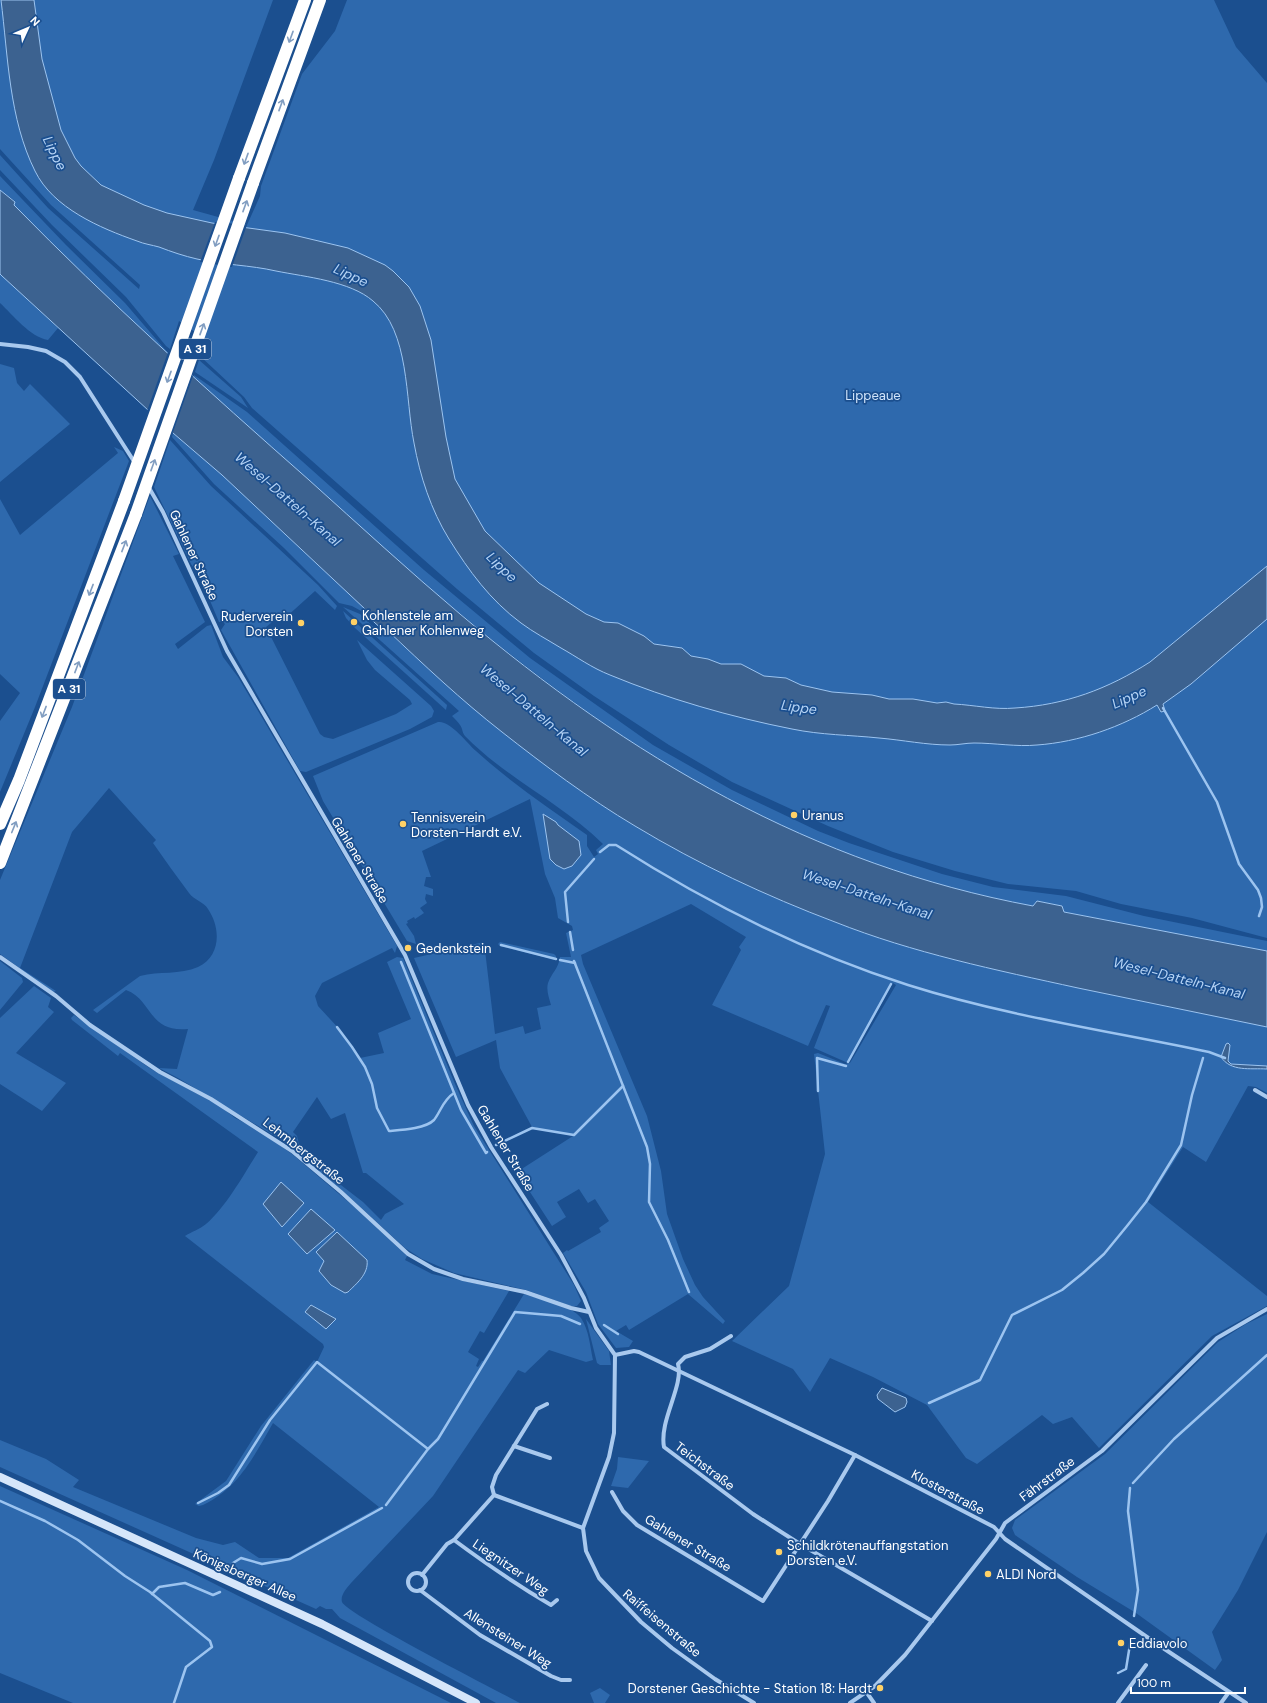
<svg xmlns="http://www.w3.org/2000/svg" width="1267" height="1703" font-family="'DM Sans',sans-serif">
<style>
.green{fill:#2e69ad;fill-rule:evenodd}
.water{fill:#3c6290;stroke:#9cc4f0}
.pier{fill:#1b4f8f}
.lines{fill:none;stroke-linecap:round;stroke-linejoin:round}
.stream{stroke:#9cc4f0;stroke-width:2.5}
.street{stroke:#a9c9ee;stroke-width:4}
.secondary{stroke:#d6e6fa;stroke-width:8}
.highway{stroke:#fff;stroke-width:12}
.highway-bridge{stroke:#fff;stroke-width:12}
.oneway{stroke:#829ec1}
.poi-dot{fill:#ffd166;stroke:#1b4f8f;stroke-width:1.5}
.labels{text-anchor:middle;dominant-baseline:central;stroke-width:3.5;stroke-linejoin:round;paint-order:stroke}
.shield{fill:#1b4f8f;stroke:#bbcadd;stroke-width:1}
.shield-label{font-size:12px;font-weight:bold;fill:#fff}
.park-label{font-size:13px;fill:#cfe3fa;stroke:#1b4f8f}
.street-label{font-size:13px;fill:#fff;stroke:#1b4f8f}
.poi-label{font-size:13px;fill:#fff;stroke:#1b4f8f;text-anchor:start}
.water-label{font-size:14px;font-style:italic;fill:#b5d3f5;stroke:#1b4f8f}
</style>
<rect width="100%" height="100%" fill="#1b4f8f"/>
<g class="green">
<polygon points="0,0 273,0 214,160 193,210 247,225 260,196 261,186 302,74 335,31 347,0 1214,0 1236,47 1267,83 1267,938 1192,918 1121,904 1076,891 1008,884 955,871 893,852 828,826 732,782 669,745 594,696 534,653 457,589 252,408 244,397 200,356 206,341 205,339 179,321 170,349 166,346 126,297 52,225 0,170 0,155 48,208 139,289 140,285 51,205 0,149"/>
<polygon points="0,176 66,245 125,303 168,353 167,354 78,270 14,205 15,201 0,190"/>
<path d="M0 274 58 328 48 340C30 337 13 315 0 303Z"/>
<polygon points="199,360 241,397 248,408 195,372"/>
<polygon points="0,364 14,368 17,383 24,391 30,384 70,424 0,482"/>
<path d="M194 375 247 412 424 570 530 658 653 745 732 790 818 831 849 843 942 874 993 887 1066 896 1144 916 1267 941V951L1064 912 1062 906 1037 901 1033 906C932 887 832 854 741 807 534 698 367 531 193 378Z"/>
<polygon points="173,433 222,475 365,609 363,612 352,606 339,603 284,548 214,484 172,437"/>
<polygon points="170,440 211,486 318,585 337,606 335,610 315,591 285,618 282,614 266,627 320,734 324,737 333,739 396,714 412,704 410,700 375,670 367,660 357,640 431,706 434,711 432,717 410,729 306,772 300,771 221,630 225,624 223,622 219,622 200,577 191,564 154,487"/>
<polygon points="114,447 123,451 129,461 35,707 0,792 0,721 20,693 0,674 0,499 20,535 118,453"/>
<path d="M150 496 179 554 173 556 205 622 175 644 178 649 207 626 211 625 223 657 238 677 397 946 395 953 392 948 322 983 315 996 318 1006 342 1032 360 1058 384 1053 378 1033 411 1019 387 962 397 957 403 958 455 1084 474 1126 574 1285 581 1301 577 1306H571L526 1290 454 1273 422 1259 405 1248 345 1193 280 1139 178 1078 159 1068 177 1069 188 1029C148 1033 152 999 126 990L97 1013 93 1010 140 976C159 971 180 975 198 967 221 956 221 928 208 909 204 902 194 900 189 893 177 877 165 860 153 843L156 840 109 788 72 832 20 968 56 991 53 992 0 954V880L72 707ZM317 1097 331 1119 345 1113 363 1173H366L404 1204 385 1214 381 1220 363 1202 337 1182 299 1144 297 1136 293 1132Z"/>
<path d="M343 607 360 614 382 635 386 630C463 701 545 771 635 826 698 864 766 896 835 922 913 953 996 970 1078 988 1141 1001 1204 1014 1267 1027V1093L1256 1087 1248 1086 1206 1162 1183 1147 1148 1202 1267 1296V1306L1212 1336 1099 1448 1072 1417 1053 1424 1042 1415 977 1464 966 1458 927 1405 873 1377 830 1358 810 1392 793 1369 732 1341 789 1286 825 1154 814 1054 818 1053 845 1064 850 1063 896 985 893 983 848 1063 814 1048 830 1006 826 1005 808 1046 712 1005 741 950 739 947 746 937 691 904 581 955 583 964 647 1116 661 1171 667 1214 683 1259 695 1285 703 1297 725 1321 723 1324 688 1294 629 1330 626 1325 616 1331 633 1341 629 1347 616 1348 598 1324 586 1292 563 1253 567 1250 568 1251 601 1232 599 1228 609 1221 595 1199 588 1203 579 1189 557 1202 566 1217 552 1226 517 1172 573 1136 532 1127 500 1068 496 1040 456 1057 414 958 484 942 495 1034 523 1026 525 1034 541 1029 537 1008 551 1005C549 998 546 990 548 983 552 972 558 970 560 957H571L566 933 573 930 572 926 558 918 555 898 545 874 530 799 422 851 431 877H426L424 886 433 889V896L426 894 425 899 427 903 420 908 424 913 415 919 414 917 407 921 408 923 406 924 414 936 416 944 407 941 323 801 313 776 438 722C450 720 467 743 476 751 510 782 549 808 587 835V846L594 857 598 854 596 850 603 844C561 803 506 778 465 736 462 733 463 729 460 725 458 722 455 719 452 716L459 711Z"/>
<polygon points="343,611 447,705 446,710 355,628 346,618"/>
<polygon points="500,942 554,954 556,956 556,960 500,946 498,944"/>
<polygon points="0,961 22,978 23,982 0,1010"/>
<polygon points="34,986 51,998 48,1007 54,1012 16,1053 66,1083 42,1111 0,1084 0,1018"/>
<path d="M74 1015 151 1069 220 1106 235 1118 257 1129 292 1154 358 1210 407 1256 405 1260 432 1274 509 1291 484 1333 480 1331 468 1352 479 1359 476 1366 478 1367 482 1361H483L524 1294C539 1299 572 1305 581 1318 589 1330 590 1346 593 1360L586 1362 549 1350 525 1373 518 1370 433 1496 351 1583C347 1588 340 1595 342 1602 346 1614 498 1691 520 1703H496L340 1618 332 1609H326L320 1606 316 1609 0 1467V1440L46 1459 79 1480 73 1487 196 1538 223 1545 235 1542 259 1558H288L379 1507 273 1423C254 1456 239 1488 203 1505L199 1506 195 1504 226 1481 261 1426 314 1360 317 1362 324 1347 323 1344 185 1236C191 1232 200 1229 206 1224 226 1207 244 1174 258 1152L120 1053 118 1056 72 1020 71 1018Z"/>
<polygon points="1267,1314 1267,1532 1238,1590 1212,1632 1222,1660 1215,1670 1136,1613 1077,1577 1015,1535 1012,1528 1015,1520 1105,1454 1218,1342 1246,1324"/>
<polygon points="586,1319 609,1351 611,1365 600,1365 597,1363"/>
<polygon points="618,1457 649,1461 628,1488 611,1486 617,1469"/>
<polygon points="0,1486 187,1570 451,1703 73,1703 0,1673"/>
<polygon points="600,1688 610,1695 605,1703 594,1703 590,1693"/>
</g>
<g class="water">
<path d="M1 0H34L42 59 61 130 75 158 81 166 101 185 144 205 167 213 212 223 285 233 348 248 385 265 393 271 409 287 420 306 431 340 446 437 455 479 485 531 539 583 586 614 604 622 618 623 644 636 654 644 682 648 691 656 708 659 721 664H741L764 676 786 678 801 685 832 692 872 695 889 699H913L937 703 946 702 954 704C974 705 995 710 1015 708 1065 705 1108 689 1150 662L1267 566V619L1191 684 1163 704 1165 711 1161 712 1157 705C1122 727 1079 742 1037 745 1017 747 995 743 974 743 966 743 958 745 950 745 926 745 903 740 879 738 850 735 821 735 792 729 731 717 668 699 610 675 592 668 577 657 561 648 548 640 533 632 521 623 490 600 469 571 449 539 431 510 420 476 414 443 405 399 410 331 373 301 350 281 306 277 276 271 250 265 223 265 197 259 184 256 172 252 159 247 152 245 144 244 137 241 100 228 53 208 35 171 9 119 8 56 1 0Z"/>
<path d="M0 190 15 202 14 205C108 301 208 391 309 480 359 525 409 571 460 614 630 757 812 865 1033 906L1037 901 1062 906 1064 912 1267 951V1027C1204 1014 1141 1001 1078 988 996 970 913 953 835 922 766 896 698 864 635 826 588 798 544 765 502 732 461 700 424 665 387 630L385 632 363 612 365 609 222 475 173 433 2 276 0 274Z"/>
<polygon points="543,814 556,822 558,825 579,841 581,855 572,866 564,869 556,865 550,859"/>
<path d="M1228 1043 1230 1045 1228 1061 1231 1064 1267 1066V1069C1250 1068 1231 1072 1221 1057L1226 1044Z"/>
<polygon points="281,1182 304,1203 282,1227 263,1204"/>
<polygon points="311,1209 335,1230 307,1254 288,1234"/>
<path d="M337 1232 367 1260C369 1274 356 1284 348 1292L345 1293 331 1285 319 1271 324 1261 316 1252Z"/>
<polygon points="311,1305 336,1319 326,1329 305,1312"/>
<polygon points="882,1388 906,1398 907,1402 905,1407 895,1412 878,1399 877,1395"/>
</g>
<g class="pier">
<polygon points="215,222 247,225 232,267 200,262"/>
<polygon points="168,352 193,376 172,435 147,411"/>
</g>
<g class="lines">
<g class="stream">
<polyline points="1163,708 1217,802 1239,864 1258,890 1261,898 1262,907 1259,916"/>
<path d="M600 852 609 845H616C707 903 805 952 908 985 1006 1016 1109 1031 1209 1052L1225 1058"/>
<polyline points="568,922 565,892 594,859"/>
<polyline points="570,932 573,950"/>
<polyline points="501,945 556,959"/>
<polyline points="560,960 575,963"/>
<polyline points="574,961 647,1147 650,1164 649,1202 668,1240 689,1292"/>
<polyline points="401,962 461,1110 486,1153 487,1152"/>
<path d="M337 1027 352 1047 365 1067 372 1084 377 1108 389 1131C401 1130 425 1129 434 1120 441 1111 443 1100 454 1093"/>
<polyline points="848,1062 891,984"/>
<polyline points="818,1091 817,1058 846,1066"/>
<polyline points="496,1145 532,1128 574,1135 623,1086"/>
<polyline points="604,1325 618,1334"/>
<polyline points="929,1403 980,1380 1012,1315 1062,1290 1083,1273 1104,1254 1127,1226 1146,1202 1181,1145 1192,1095 1203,1058"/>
<polyline points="1133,1483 1174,1439 1267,1355"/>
<polyline points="1130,1488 1128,1511 1138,1590 1134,1616"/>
<polyline points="0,1501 45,1521 78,1540 125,1576 150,1592 210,1641 212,1647 186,1667 174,1703"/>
<polyline points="198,1503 218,1493 229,1485 270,1420 317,1362 428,1449"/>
<polyline points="386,1505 428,1449 438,1439 515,1312 561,1316 580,1324"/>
<polyline points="233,1563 241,1558 262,1564 290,1559 382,1508"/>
<polyline points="152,1594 159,1587 185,1583 213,1595 220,1592"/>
<polyline points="1118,1673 1126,1669 1131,1638"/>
</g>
<g class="street">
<polyline points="0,344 28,347 46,351 65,362 80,377 135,463"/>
<polyline points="148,486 163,512 227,651 405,955 468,1105 491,1147 561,1255 584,1298 596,1328 615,1355 614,1433 609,1457 583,1528 586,1551 599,1578 641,1622 672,1648 715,1679 754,1703"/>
<polyline points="0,957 56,996 90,1025 160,1072 211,1099 292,1151 341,1192 408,1254 434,1269 463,1279 525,1292 571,1308 589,1312"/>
<polyline points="1255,1090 1267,1097"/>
<path d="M731 1336 710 1349 685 1357 678 1364C684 1386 659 1420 664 1447L753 1514 800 1544 932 1621"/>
<polyline points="615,1355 634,1351 639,1352 855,1455 994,1527 1005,1539 1160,1646 1246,1703"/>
<polyline points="514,1446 550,1458"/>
<polyline points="612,1492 623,1511 637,1525 763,1601 828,1501 855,1455"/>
<polyline points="494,1495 492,1487 496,1475 537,1409 547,1404"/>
<path d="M454 1540C485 1563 517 1585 551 1605L557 1600"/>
<circle cx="417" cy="1582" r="9"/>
<polyline points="422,1575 447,1544 454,1540 494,1495 583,1528"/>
<polyline points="420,1590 480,1635 551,1676 561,1680 570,1680"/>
<polyline points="867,1693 874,1703"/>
<polyline points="850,1703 875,1686 905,1655 996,1539 1005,1523 1102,1451 1217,1338 1267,1309"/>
<polyline points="1118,1703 1146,1665"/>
<polyline points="1221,1703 1229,1692"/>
</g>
<polyline class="secondary" points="0,1477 322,1624 476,1703"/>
<g class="highway">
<polyline points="239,178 305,0"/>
<polyline points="253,183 320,0"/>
<polyline points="0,824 19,780 124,501"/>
<polyline points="0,863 136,514"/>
</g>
<g class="highway-bridge">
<polyline points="124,501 239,178"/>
<polyline points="136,514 253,183"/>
</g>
</g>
<defs><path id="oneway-shaft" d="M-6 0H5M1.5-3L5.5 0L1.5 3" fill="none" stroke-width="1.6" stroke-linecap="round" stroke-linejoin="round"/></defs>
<g class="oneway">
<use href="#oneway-shaft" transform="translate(291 37) rotate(110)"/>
<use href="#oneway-shaft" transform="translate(281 105) rotate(-70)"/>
<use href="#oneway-shaft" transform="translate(246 159) rotate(110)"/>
<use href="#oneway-shaft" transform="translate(245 206) rotate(-70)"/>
<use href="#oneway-shaft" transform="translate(217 241) rotate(110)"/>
<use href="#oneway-shaft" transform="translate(202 329) rotate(-70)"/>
<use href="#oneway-shaft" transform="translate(169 377) rotate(110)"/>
<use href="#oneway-shaft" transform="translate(153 465) rotate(-70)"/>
<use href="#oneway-shaft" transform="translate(124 546) rotate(-69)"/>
<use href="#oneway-shaft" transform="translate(91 590) rotate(111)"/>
<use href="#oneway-shaft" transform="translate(77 667) rotate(-69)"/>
<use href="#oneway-shaft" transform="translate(44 712) rotate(111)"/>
<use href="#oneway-shaft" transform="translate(14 827) rotate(-68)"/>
</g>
<g class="poi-dot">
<circle cx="354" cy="622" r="4"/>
<circle cx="301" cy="623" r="4"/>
<circle cx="794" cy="815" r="4"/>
<circle cx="403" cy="824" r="4"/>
<circle cx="408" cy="948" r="4"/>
<circle cx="779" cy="1552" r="4"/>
<circle cx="988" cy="1574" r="4"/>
<circle cx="1121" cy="1643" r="4"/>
<circle cx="880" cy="1688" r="4"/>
</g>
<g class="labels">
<g class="shield">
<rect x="179" y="339" width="32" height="20" rx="3"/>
<rect x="53" y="679" width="32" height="20" rx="3"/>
</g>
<g class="shield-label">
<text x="195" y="349">A 31</text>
<text x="69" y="689">A 31</text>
</g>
<g class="park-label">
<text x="873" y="395">Lippeaue</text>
</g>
<g class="street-label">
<text transform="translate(194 555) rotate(65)">Gahlener Straße</text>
<text transform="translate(360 860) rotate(59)">Gahlener Straße</text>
<text transform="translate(506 1148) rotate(59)">Gahlener Straße</text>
<text transform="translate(304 1151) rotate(38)">Lehmbergstraße</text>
<text transform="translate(705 1466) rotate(37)">Teichstraße</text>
<text transform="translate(1047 1479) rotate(-37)">Fährstraße</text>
<text transform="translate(948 1492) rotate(28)">Klosterstraße</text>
<text transform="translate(688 1543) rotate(31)">Gahlener Straße</text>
<text transform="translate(511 1567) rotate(34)">Liegnitzer Weg</text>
<text transform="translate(245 1575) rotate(24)">Königsberger Allee</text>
<text transform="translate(662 1623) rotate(40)">Raiffeisenstraße</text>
<text transform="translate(508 1638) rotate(32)">Allensteiner Weg</text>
</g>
<g class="poi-label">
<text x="362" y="615">Kohlenstele am<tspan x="362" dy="15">Gahlener Kohlenweg</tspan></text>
<text x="293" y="616" text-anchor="end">Ruderverein<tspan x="293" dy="15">Dorsten</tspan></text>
<text x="802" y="815">Uranus</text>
<text x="411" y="817">Tennisverein<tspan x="411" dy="15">Dorsten-Hardt e.V.</tspan></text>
<text x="416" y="948">Gedenkstein</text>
<text x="787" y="1545">Schildkrötenauffangstation<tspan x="787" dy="15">Dorsten e.V.</tspan></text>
<text x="996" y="1574">ALDI Nord</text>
<text x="1129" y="1643">Eddiavolo</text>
<text x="872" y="1688" text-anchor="end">Dorstener Geschichte - Station 18: Hardt</text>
</g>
<g class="water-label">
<text transform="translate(55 153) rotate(64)">Lippe</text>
<text transform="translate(351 275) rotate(25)">Lippe</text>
<text transform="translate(288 499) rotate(41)">Wesel-Datteln-Kanal</text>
<text transform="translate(502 567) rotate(44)">Lippe</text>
<text transform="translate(1129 697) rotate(-24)">Lippe</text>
<text transform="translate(799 707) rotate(8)">Lippe</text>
<text transform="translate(534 710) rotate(40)">Wesel-Datteln-Kanal</text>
<text transform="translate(867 894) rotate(18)">Wesel-Datteln-Kanal</text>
<text transform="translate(1179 978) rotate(14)">Wesel-Datteln-Kanal</text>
</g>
</g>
<g transform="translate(28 28) rotate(46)" stroke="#1b4f8f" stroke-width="3" paint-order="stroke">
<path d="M0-3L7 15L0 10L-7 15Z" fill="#ffffff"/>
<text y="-6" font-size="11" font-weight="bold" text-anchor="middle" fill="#ffffff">N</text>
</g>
<path d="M1131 1687v6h114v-6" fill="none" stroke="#ffffff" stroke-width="2"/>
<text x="1137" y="1687" font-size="12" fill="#ffffff" stroke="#1b4f8f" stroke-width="3" paint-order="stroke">100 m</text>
</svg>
